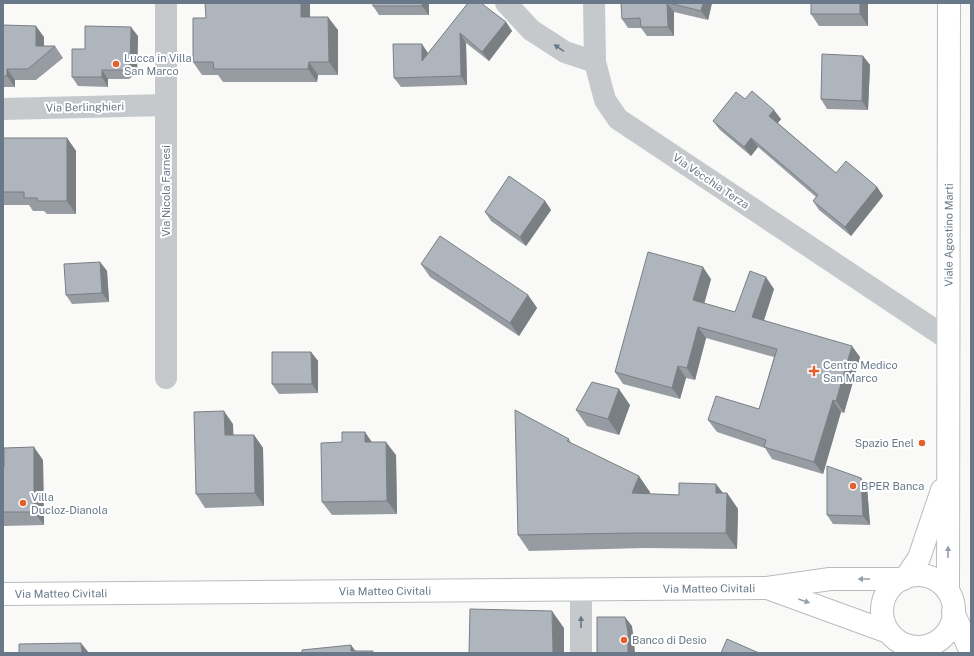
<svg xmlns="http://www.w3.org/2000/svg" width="974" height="656" font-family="'Public Sans',sans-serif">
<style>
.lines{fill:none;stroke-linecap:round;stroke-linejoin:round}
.major-casing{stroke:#b8bcc0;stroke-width:24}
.minor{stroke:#c5c9cc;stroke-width:22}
.major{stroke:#fff;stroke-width:22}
.wall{fill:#969ca2}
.shaded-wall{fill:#7a7f84}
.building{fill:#aeb5bc;stroke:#7a7f84}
.oneway{fill:#687888}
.oneway2{fill:#95a0ac}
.poi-dot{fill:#e45f2c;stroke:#fff;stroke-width:1.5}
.labels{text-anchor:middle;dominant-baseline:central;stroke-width:4;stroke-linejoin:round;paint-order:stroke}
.poi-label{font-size:11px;fill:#687888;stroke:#fff;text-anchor:start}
.street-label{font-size:11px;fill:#687888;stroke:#fff}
</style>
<rect width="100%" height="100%" fill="#f9f9f7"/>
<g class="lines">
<g class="major-casing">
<g id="major">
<circle cx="918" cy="611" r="36"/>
<polyline points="907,576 919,558 942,490"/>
<polyline points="770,589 888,632"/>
<path id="s1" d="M948 591 949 3"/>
<path id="s2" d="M3 594 767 588 830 579H903"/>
<polyline points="953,612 971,652"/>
</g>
</g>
<g class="minor">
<polyline points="506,3 531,30 565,52 595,62"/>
<polyline points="594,3 595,62 605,100 618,119 948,339"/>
<polyline points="3,109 166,105"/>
<polyline points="166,378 166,3"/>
<polyline points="581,653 581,590"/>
</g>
<use href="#major" class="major"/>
</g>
<g class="wall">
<polygon points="310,3 310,17 338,30 338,75 318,75 317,82 223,82 218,75 202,75 193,62 206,18"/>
<polygon points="429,3 429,15 379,15 373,6"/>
<polygon points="468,3 506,22 512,31 489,61 466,43 467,85 401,87 394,78 428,53"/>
<polygon points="621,3 712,3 708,20 674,12 674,36 647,36 641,28 628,28 622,19"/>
<polygon points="868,3 868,26 819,26 811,14"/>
<polygon points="3,25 44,37 44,46 55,46 63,58 36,80 15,80 15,87 3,87"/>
<polygon points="138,36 137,73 129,79 108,79 108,87 78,86 72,77 85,49"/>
<polygon points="863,56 870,65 868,110 827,109 821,99"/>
<polygon points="745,99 781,119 778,123 836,173 877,187 883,196 851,236 819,210 813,201 816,197 758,147 751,156 720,130 713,121"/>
<polygon points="3,138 67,138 76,151 76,214 47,214 44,211 33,211 29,205 3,205"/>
<polygon points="545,201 551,210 526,246 491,221 485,212"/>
<polygon points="100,262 107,271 109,302 72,304 66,295"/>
<polygon points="421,264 528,295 537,308 519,336 430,277"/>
<polygon points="711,279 704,303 735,312 774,289 764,320 860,357 844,413 841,412 823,474 772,459 765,448 717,432 708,420 759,409 774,357 706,338 695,380 686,378 680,399 623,384 615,372"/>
<polygon points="311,352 318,361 318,393 279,394 272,384"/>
<polygon points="630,405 619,435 587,426 576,410"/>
<polygon points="233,424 233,435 254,435 263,448 264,506 205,508 196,494"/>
<polygon points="569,439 571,443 650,492 649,494 679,495 716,484 723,493 727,493 738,509 737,549 645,548 529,551 518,535"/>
<polygon points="372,442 396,455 397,514 332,515 322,502"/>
<polygon points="43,460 44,525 3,526 3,467"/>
<polygon points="867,487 870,525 833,524 827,515"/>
</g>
<g class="shaded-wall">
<polygon points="301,3 310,3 310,30 301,17"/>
<polygon points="422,3 429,3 429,15 422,6"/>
<polygon points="667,3 674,12 674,36 668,27"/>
<polygon points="703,3 712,3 708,20 701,11"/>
<polygon points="860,3 868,3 868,26 860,14"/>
<polygon points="328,17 338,30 338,75 329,62"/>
<polygon points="506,22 512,31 489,61 482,52"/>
<polygon points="36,26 44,37 44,55 36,46"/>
<polygon points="131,27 138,36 137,73 130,64"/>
<polygon points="460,33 466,43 467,85 461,76"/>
<polygon points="422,44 428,53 422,61"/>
<polygon points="863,56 870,65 868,110 862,101"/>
<polygon points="309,62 318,75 317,82 308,69"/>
<polygon points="7,69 15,80 15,87 7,76"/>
<polygon points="102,70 108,79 108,87 102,77"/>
<polygon points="774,110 781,119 776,125 769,116"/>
<polygon points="67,138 76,151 76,214 67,201"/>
<polygon points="751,138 758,147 751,156 744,147"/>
<polygon points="877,187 883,196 851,236 845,227"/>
<polygon points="545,201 551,210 526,246 520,237"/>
<polygon points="100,262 107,271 109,302 102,293"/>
<polygon points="703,267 711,279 702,312 693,300"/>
<polygon points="766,277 774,289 761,329 752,317"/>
<polygon points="528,295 537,308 519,336 510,323"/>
<polygon points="698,327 706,338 695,380 687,368"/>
<polygon points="852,346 860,357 844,413 836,401"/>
<polygon points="311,352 318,361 318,393 312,384"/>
<polygon points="678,366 686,378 680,399 672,388"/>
<polygon points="619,389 630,405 619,435 608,419"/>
<polygon points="833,400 841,412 823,474 814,462"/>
<polygon points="224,411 233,424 234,448 225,435"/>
<polygon points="365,432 374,445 365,442"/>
<polygon points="254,435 263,448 264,506 255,493"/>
<polygon points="386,442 396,455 397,514 387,501"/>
<polygon points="34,447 43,460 44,525 34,512"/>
<polygon points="639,476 650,492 643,509 632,493"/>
<polygon points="861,478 867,487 870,525 863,516"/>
<polygon points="716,484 727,499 727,493 738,509 737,549 726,533 716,493"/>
<polygon points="552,611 564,628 564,653 553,653"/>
<polygon points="625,617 632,626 634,641 635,653 628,653"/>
<polygon points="81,643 89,653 82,653"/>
<polygon points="351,645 357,653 351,651"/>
</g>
<g class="building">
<polygon points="205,3 301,3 301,17 328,17 329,62 309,62 308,69 214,69 213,62 193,62 193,18 206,18"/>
<rect x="373" y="3" width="49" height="3"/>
<polygon points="468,3 481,3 506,22 482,52 460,33 461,76 394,78 393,44 422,44 422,61"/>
<polygon points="621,3 667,3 668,27 641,27 640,18 622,19"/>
<polygon points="669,3 703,3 701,11"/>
<rect x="811" y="3" width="49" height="11"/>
<polygon points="3,25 36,26 36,46 55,46 28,69 7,69 7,76 3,76"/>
<polygon points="85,26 131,27 130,64 123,70 102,70 102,77 72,77 72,49 85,49"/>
<polygon points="822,54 863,56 862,101 821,99"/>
<polygon points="752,91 774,110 769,116 836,173 846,161 877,187 845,227 813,201 818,195 751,138 744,147 713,121 736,92 745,99"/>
<polygon points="3,138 67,138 67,201 38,201 37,198 24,198 24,192 3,192"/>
<polygon points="509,176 545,201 520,237 485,212"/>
<polygon points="440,236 528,295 510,323 421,264"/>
<polygon points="648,252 703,267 693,300 735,312 750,271 766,277 752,317 852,346 836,401 833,400 814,462 764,447 766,440 708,420 716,396 759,409 777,349 698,327 687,368 678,366 672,388 615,372"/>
<polygon points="100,262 102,293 66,295 64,264"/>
<polygon points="272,352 311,352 312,384 272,384"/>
<polygon points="592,382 619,389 608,419 576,410"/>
<polygon points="515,410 569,439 567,441 639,476 632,493 679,495 679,483 716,484 716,493 727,493 726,533 634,533 518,535"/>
<polygon points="224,411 225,435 254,435 255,493 196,494 194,412"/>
<polygon points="342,432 365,432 365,442 386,442 387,501 322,502 321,443 342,442"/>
<polygon points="34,447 34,512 3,512 3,467 4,467 4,448"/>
<polygon points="827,466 861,478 863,516 827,515"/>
<polygon points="470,609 552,611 553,653 469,653"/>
<polygon points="597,617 625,617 628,632 628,653 598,653 597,652"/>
<polygon points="727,639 759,653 721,653"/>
<polygon points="81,643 82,653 19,653 19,644"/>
<polygon points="351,645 351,651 373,651 373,653 302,653 302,650"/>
</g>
<defs><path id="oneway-solid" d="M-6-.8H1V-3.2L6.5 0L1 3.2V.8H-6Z"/></defs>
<g class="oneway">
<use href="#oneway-solid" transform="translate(559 48) rotate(-146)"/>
<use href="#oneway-solid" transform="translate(581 622) rotate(-90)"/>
</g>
<g class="oneway2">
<use href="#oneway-solid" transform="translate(948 552) rotate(-89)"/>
<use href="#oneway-solid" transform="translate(864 579) rotate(180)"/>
<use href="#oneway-solid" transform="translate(804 601) rotate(19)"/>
</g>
<g class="poi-dot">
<circle cx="116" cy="64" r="4"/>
<path d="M812 365h4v4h4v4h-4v4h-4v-4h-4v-4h4z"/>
<circle cx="922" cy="443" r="4"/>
<circle cx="853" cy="486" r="4"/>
<circle cx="23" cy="503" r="4"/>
<circle cx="624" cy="640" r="4"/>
</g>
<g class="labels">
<g class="poi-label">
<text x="124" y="58">Lucca in Villa<tspan x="124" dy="13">San Marco</tspan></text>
<text x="823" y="365">Centro Medico<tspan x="823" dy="13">San Marco</tspan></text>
<text x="914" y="443" text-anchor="end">Spazio Enel</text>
<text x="861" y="486">BPER Banca</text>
<text x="31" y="497">Villa<tspan x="31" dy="13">Ducloz-Dianola</tspan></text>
<text x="632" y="640">Banco di Desio</text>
</g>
<g class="street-label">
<text transform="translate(85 107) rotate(-1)">Via Berlinghieri</text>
<text transform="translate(711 181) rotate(34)">Via Vecchia Terza</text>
<text transform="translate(166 191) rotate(-90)">Via Nicola Farnesi</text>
<text stroke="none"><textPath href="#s1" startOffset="356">Viale Agostino Marti</textPath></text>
<text stroke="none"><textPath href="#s2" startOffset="706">Via Matteo Civitali</textPath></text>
<text stroke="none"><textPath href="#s2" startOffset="382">Via Matteo Civitali</textPath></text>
<text stroke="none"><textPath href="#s2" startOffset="58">Via Matteo Civitali</textPath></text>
</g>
</g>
<rect width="974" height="656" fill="none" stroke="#687888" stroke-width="8"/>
</svg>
